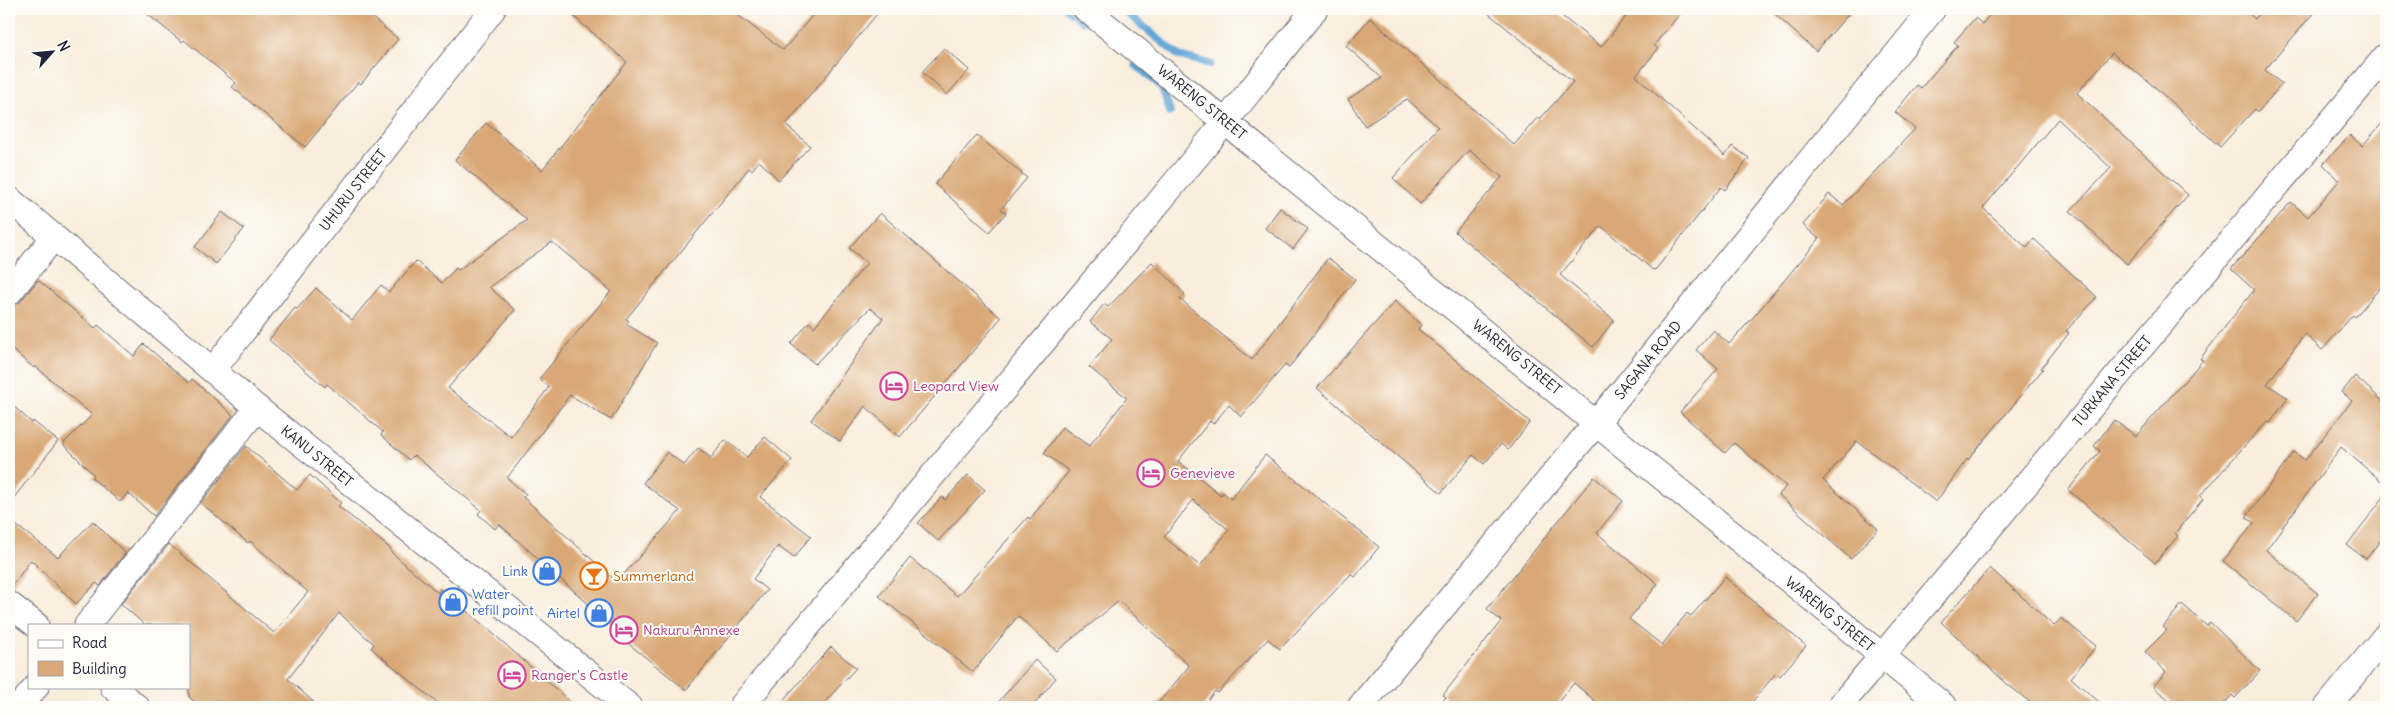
<svg xmlns="http://www.w3.org/2000/svg" width="2395" height="716" font-family="Delius,sans-serif">
<style>
.lines{fill:none;stroke-linecap:round;stroke-linejoin:round}
.stream{stroke:#61a6d7;stroke-width:8}
.building{fill:#d9a876;fill-rule:evenodd}
.street-casing{stroke:#6d6974;stroke-width:27}
.street{stroke:#fff;stroke-width:25}
.labels{text-anchor:middle;dominant-baseline:central;stroke-width:4;stroke-linejoin:round;paint-order:stroke}
.street-label{font-size:14px;fill:#22223b;stroke:#fdfcf7}
.hotel-label{font-size:14px;fill:#b23c85;stroke:#fdfcf7;text-anchor:start}
.shop-label{font-size:14px;fill:#366cbe;stroke:#fdfcf7;text-anchor:end}
.food-label{font-size:14px;fill:#c56008;stroke:#fdfcf7;text-anchor:start}
</style>
<rect width="100%" height="100%" fill="#fdfcf7"/>
<filter id="ink" filterUnits="userSpaceOnUse"><feTurbulence type="fractalNoise" baseFrequency=".02" numOctaves="2"/><feDisplacementMap in="SourceGraphic" scale="10" xChannelSelector="R" yChannelSelector="G"/><feConvolveMatrix kernelMatrix="1 2 1 2 8 2 1 2 1" color-interpolation-filters="sRGB"/></filter>
<filter id="wash" filterUnits="userSpaceOnUse"><feTurbulence type="fractalNoise" baseFrequency=".0096" numOctaves="4" result="noise"/><feDisplacementMap in="SourceGraphic" scale="20" xChannelSelector="R" yChannelSelector="G"/><feGaussianBlur stdDeviation="1.12" result="paint"/><feColorMatrix in="noise" values="0 0 0 0 0 0 0 0 0 0 0 0 0 0 0 0 0 1.4 0 .05"/><feComposite in="paint" operator="in"/></filter>
<g filter="url(#wash)">
<rect width="100%" height="100%" fill="#f9eedd"/>
<g class="lines">
<g class="stream">
<polyline points="1067,9 1082,21"/>
<polyline points="1122,9 1179,56 1210,64"/>
<polyline points="1136,65 1162,87 1170,112"/>
</g>
</g>
<g id="blocks">
<g class="building">
<polygon points="141,9 362,9 398,39 361,84 358,82 305,147 232,87 236,83 184,40 182,42"/>
<path d="M565 9H730L783 50 818 9H881L786 125 810 146 779 180 759 161 752 170 749 168 626 319 629 321 626 324 657 343 611 420 570 395 507 478 526 494 523 497 617 582 680 511 643 483 667 452 684 465 698 448 711 458 725 440 747 457 765 437 792 460 760 497 811 536 794 558 778 546 753 579 767 590 686 690 619 636 622 634 499 524 495 529 478 514 481 510 414 455 409 460 381 435 383 432 327 384 325 387 269 340 295 308 297 309 316 288 352 320 381 285 389 292 416 261 442 283 456 268 458 270 527 220 455 160 486 123 542 170 627 62ZM552 242 611 291 539 379 549 387 511 437 448 388 515 310 489 287Z"/>
<polygon points="1483,9 1553,9 1601,47 1632,9 1684,9 1654,45 1658,49 1636,76 1725,156 1732,146 1749,158 1725,190 1721,187 1656,269 1653,270 1601,226 1560,275 1614,320 1593,347 1455,232 1502,177 1469,150 1420,204 1393,178 1438,127 1407,99 1365,126 1348,99 1382,78 1346,46 1370,18 1514,145 1538,117 1540,119 1573,82"/>
<polygon points="1769,9 1853,9 1816,51"/>
<polygon points="1995,9 2243,9 2255,19 2263,9 2317,9 2265,70 2282,84 2258,112 2255,109 2220,147 2156,88 2112,53 2077,93 2188,195 2127,264 2070,211 2111,168 2058,119 1983,208 2027,248 2034,239 2097,297 2066,331 2069,333 2041,368 2043,369 1968,460 1967,459 1936,502 1857,441 1823,480 1878,529 1851,559 1779,495 1786,486 1734,443 1725,453 1680,412 1718,369 1696,350 1713,330 1729,344 1756,314 1819,239 1803,225 1829,194 1843,205 1915,129 1895,112 1917,85 1921,88 1958,45 1954,42 1975,18 1982,24"/>
<polygon points="944,48 969,70 947,95 922,72"/>
<polygon points="2386,119 2386,281 2355,317 2353,315 2322,350 2305,334 2267,384 2288,398 2270,423 2267,421 2200,496 2203,499 2175,533 2178,536 2155,563 2068,490 2100,451 2094,446 2114,420 2136,436 2203,360 2200,359 2254,290 2231,269 2291,202 2308,217 2339,181 2323,164 2350,135 2362,146"/>
<polygon points="977,135 1027,178 1001,209 1006,213 989,232 935,184"/>
<polygon points="1280,208 1308,229 1293,249 1265,228"/>
<polygon points="222,212 244,229 216,264 195,247"/>
<polygon points="880,213 1001,318 900,437 865,406 840,441 811,420 883,318 870,308 815,364 791,344 809,322 814,327 867,263 849,248"/>
<path d="M1328 258 1355 279 1289 368 1285 365 1241 417 1229 405 1213 424 1210 421 1178 461 1221 495 1223 492 1231 499 1265 455 1379 547 1355 577 1351 574 1280 649 1268 639 1218 693 1215 691 1202 707H1155L1189 666 1119 601 1057 651 1018 616 973 672 879 596 910 558 957 596 1028 517 1030 519 1069 471 1044 453 1062 427 1089 446 1127 398 1089 367 1112 339 1090 322 1104 304 1108 307 1152 262 1185 294 1180 299 1252 360ZM1193 500 1229 530 1200 566 1164 537Z"/>
<polygon points="38,280 95,328 98,325 134,356 144,344 189,383 192,379 233,415 154,516 128,493 120,502 92,478 94,475 63,444 92,415 35,366 34,368 9,347 9,307 20,302"/>
<polygon points="1395,301 1421,325 1418,329 1530,422 1508,450 1501,444 1484,464 1473,455 1441,493 1317,388"/>
<polygon points="2355,376 2386,404 2386,485 2341,447 2266,550 2318,594 2296,621 2223,561 2254,523 2246,517 2294,452 2305,460 2352,401 2342,392"/>
<polygon points="9,402 32,423 33,421 58,441 9,504"/>
<polygon points="246,446 297,490 310,475 341,503 338,506 391,549 390,551 438,593 440,589 488,629 576,707 442,707 371,648 374,644 339,613 288,679 319,707 200,707 189,697 189,625 145,625 121,604 169,544 274,633 308,592 250,541 248,543 201,503"/>
<polygon points="968,475 985,490 938,541 918,523 942,497 945,500"/>
<polygon points="1594,477 1623,501 1597,533 1658,584 1629,619 1662,645 1687,613 1691,616 1725,577 1806,646 1780,676 1776,673 1748,707 1602,707 1574,683 1554,707 1437,707 1446,697 1443,695 1501,621 1487,609"/>
<polygon points="2386,494 2386,533 2366,559 2347,545"/>
<polygon points="9,520 58,557 93,521 125,553 100,586 96,583 76,604 31,560 9,590"/>
<polygon points="1990,568 2054,626 2061,618 2096,646 2071,678 2105,707 2036,707 2007,684 1941,622"/>
<polygon points="2182,604 2207,626 2210,622 2260,671 2235,698 2232,695 2221,707 2178,707 2153,687 2166,672 2145,652 2167,630 2163,627"/>
<polygon points="831,647 856,668 820,707 777,707"/>
<polygon points="1035,660 1056,678 1032,707 994,707"/>
</g>
</g>
</g>
<g filter="url(#ink)">
<use href="#blocks" fill-opacity="0" stroke="#6d6974" stroke-width="1"/>
<g class="lines">
<g class="street-casing">
<g id="street">
<polyline points="1086,9 1945,707"/>
<polyline points="9,199 257,408 630,707"/>
<polyline points="9,293 54,237"/>
<polyline points="213,370 493,9"/>
<polyline points="9,604 36,625"/>
<polyline points="87,625 257,408"/>
<polyline points="113,687 137,707"/>
<polyline points="19,707 36,687"/>
<polyline points="741,707 1226,121 1315,9"/>
<polyline points="1360,707 1597,422 1933,9"/>
<polyline points="1839,707 2386,56"/>
<polyline points="2327,707 2386,635"/>
</g>
</g>
<use href="#street" class="street"/>
</g>
</g>
<defs>
<g id="hotel-ring" transform="scale(1.4375)"><circle r="9.5" fill="#fdfcf7" stroke="#d1479c" stroke-width="1.5"/><path d="M-6-4.5h1.5V1H6V5H4.5V3h-9V5H-6ZM-4 0a1.8 1.8 0 1 1 3.6 0ZM.5 0V-2.5h3Q6-2.5 6 0Z" fill="#d1479c"/></g>
<g id="shop-ring" transform="scale(1.4375)"><circle r="9.5" fill="#fdfcf7" stroke="#3f7fe0" stroke-width="1.5"/><path d="M-5-2.5h2.3a2.7 3.5 0 0 1 5.4 0H5L5.5 6h-11ZM-1.5-2.5h3a1.5 2.3 0 0 0-3 0Z" fill="#3f7fe0"/></g>
<g id="bar-ring" transform="scale(1.4375)"><circle r="9.5" fill="#fdfcf7" stroke="#e8710a" stroke-width="1.5"/><path d="M-6-5H6L.8 .8V4.5H3.5V6h-7V4.5H-.8V.8Z" fill="#e8710a"/></g>
</defs>
<g fill-rule="evenodd">
<use href="#hotel-ring" x="894" y="386"/>
<use href="#hotel-ring" x="1151" y="473"/>
<use href="#shop-ring" x="547" y="571"/>
<use href="#bar-ring" x="594" y="576"/>
<use href="#shop-ring" x="453" y="602"/>
<use href="#shop-ring" x="599" y="613"/>
<use href="#hotel-ring" x="624" y="630"/>
<use href="#hotel-ring" x="512" y="675"/>
</g>
<g class="labels">
<g class="street-label">
<text transform="translate(1202 102) rotate(39)">WARENG STREET</text>
<text transform="translate(353 190) rotate(-52)">UHURU STREET</text>
<text transform="translate(1517 357) rotate(39)">WARENG STREET</text>
<text transform="translate(1648 360) rotate(-51)">SAGANA ROAD</text>
<text transform="translate(2112 381) rotate(-50)">TURKANA STREET</text>
<text transform="translate(317 456) rotate(39)">KANU STREET</text>
<text transform="translate(1830 614) rotate(39)">WARENG STREET</text>
</g>
<g class="hotel-label">
<text x="913" y="386">Leopard View</text>
<text x="1170" y="473">Genevieve</text>
<text x="643" y="630">Nakuru Annexe</text>
<text x="531" y="675">Ranger's Castle</text>
</g>
<g class="shop-label">
<text x="528" y="571">Link</text>
<text x="472" y="594" text-anchor="start">Water<tspan x="472" dy="16">refill point</tspan></text>
<text x="580" y="613">Airtel</text>
</g>
<g class="food-label">
<text x="613" y="576">Summerland</text>
</g>
</g>
<rect width="2395" height="716" fill="none" stroke="#fdfcf7" stroke-width="30"/>
<rect x="28" y="624" width="162" height="65" fill="#fdfcf7" stroke="#a5a5ac"/>
<rect x="38" y="640" width="25" height="8" fill="#ffffff" stroke="#a5a5ac"/>
<text x="72" y="648" font-size="15" fill="#22223b">Road</text>
<rect x="38" y="661" width="25" height="15" fill="#d9a876" stroke="#a5a5ac"/>
<text x="72" y="674" font-size="15" fill="#22223b">Building</text>
<g transform="translate(52 52) rotate(63)" stroke="#fdfcf7" stroke-width="4" paint-order="stroke">
<path d="M0-4L9 19L0 12L-9 19Z" fill="#22223b"/>
<text y="-8" font-size="14" font-weight="bold" text-anchor="middle" fill="#22223b">N</text>
</g>
</svg>
